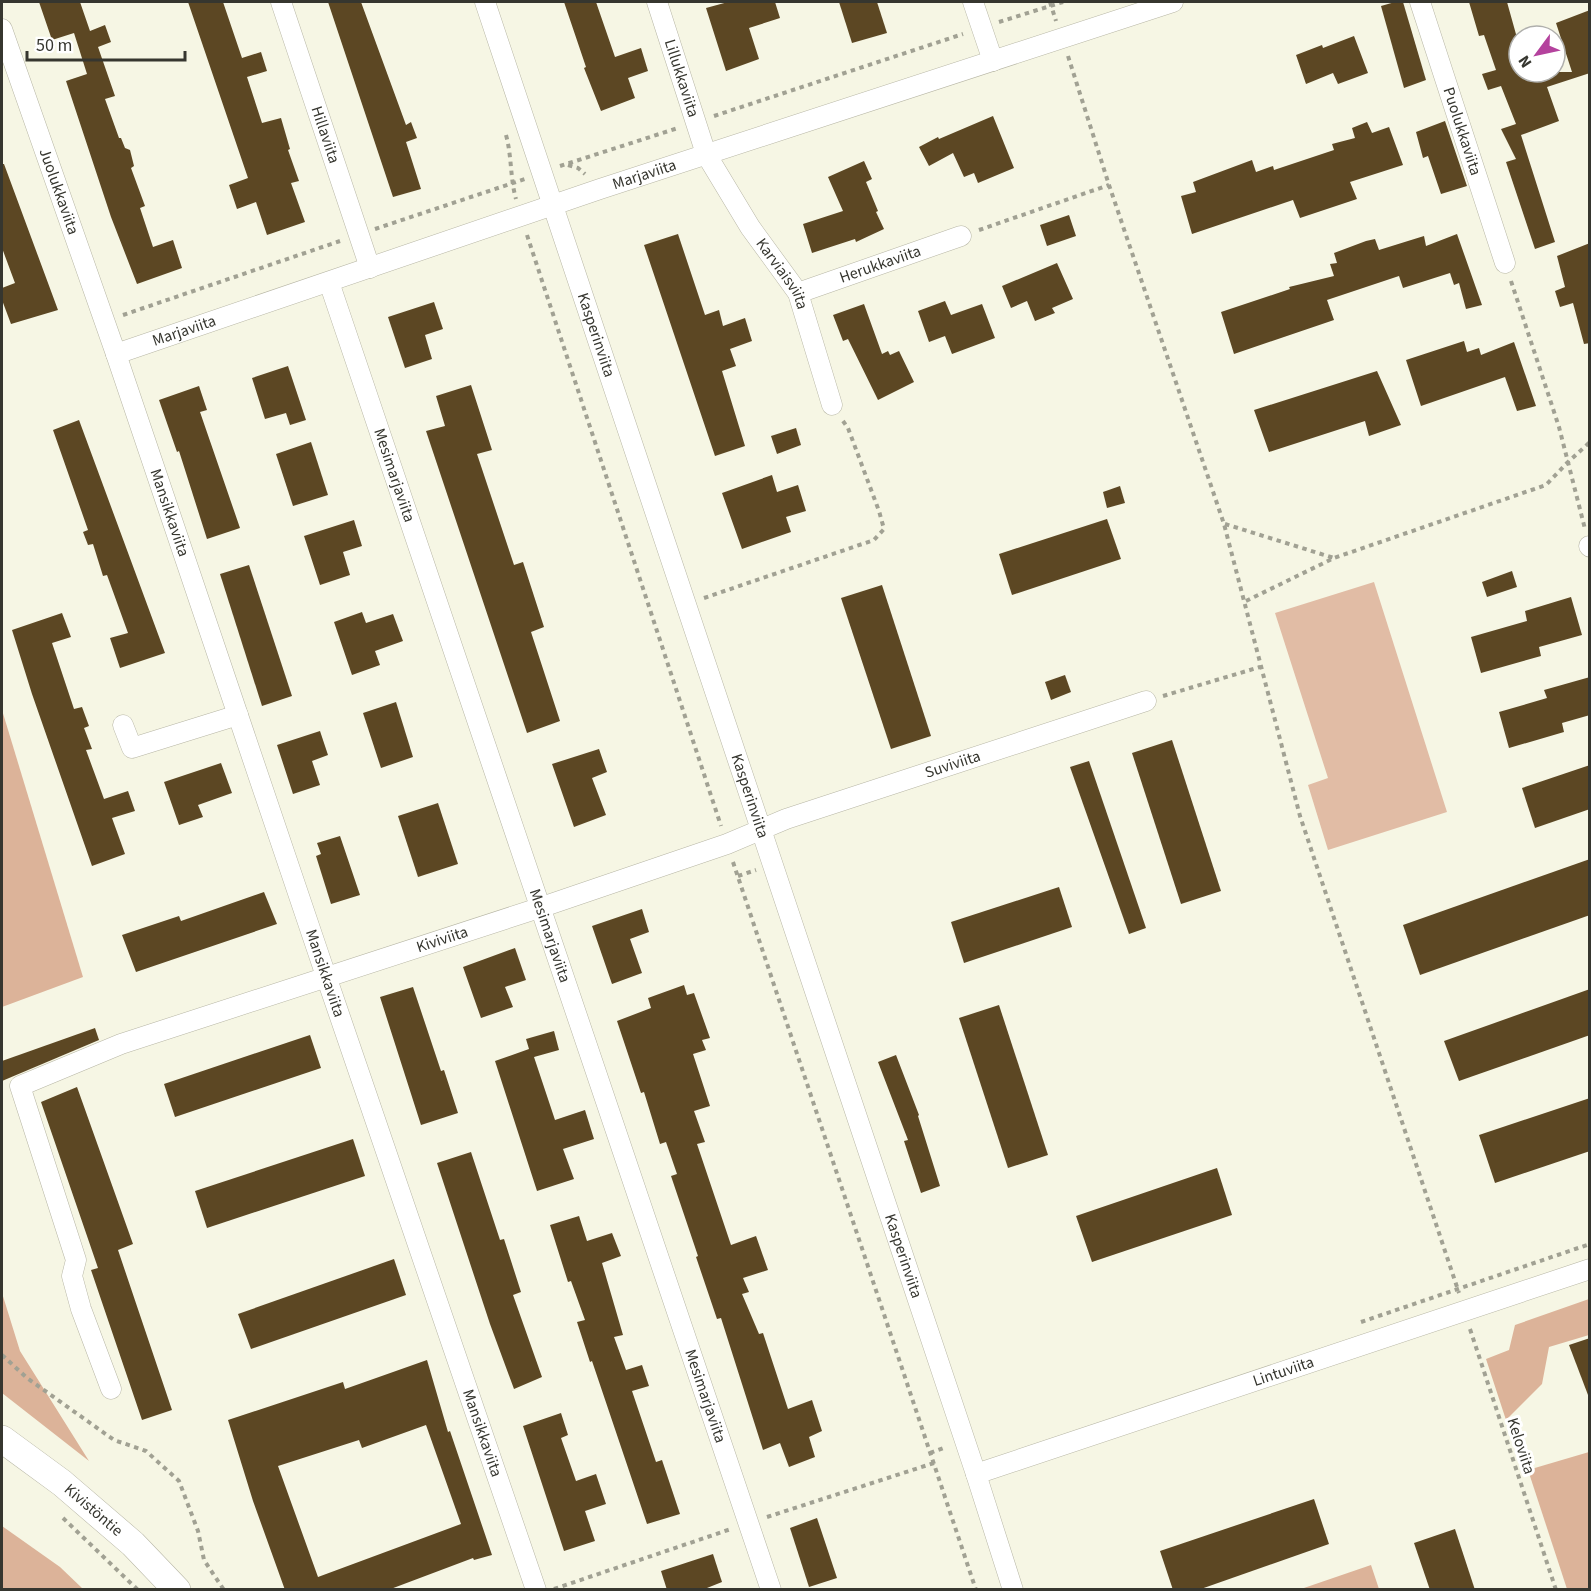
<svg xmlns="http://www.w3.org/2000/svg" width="1591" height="1591" font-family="'Source Sans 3',sans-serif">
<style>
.green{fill:#e1bca5}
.forest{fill:#dcb399}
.building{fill:#5c4723;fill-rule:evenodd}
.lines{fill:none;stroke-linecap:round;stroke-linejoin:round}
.street-casing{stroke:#b7b6a5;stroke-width:21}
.secondary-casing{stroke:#b7b6a5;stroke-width:28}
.path{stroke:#a1a193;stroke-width:4;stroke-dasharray:4.5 4.5;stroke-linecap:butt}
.street{stroke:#fff;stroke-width:20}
.secondary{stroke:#fff;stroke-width:27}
.labels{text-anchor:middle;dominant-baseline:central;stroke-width:6;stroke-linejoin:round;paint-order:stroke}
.street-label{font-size:16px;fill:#36362f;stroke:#fff}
</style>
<rect width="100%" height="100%" fill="#f6f6e4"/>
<polygon class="green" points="1374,582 1447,812 1328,850 1308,785 1328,778 1275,613"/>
<g class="forest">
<polygon points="2,710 83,977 2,1007"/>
<polygon points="2,1293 20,1351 89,1461 2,1393"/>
<polygon points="1589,1299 1589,1335 1549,1347 1542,1384 1506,1420 1486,1359 1509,1350 1515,1325"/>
<polygon points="1589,1452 1589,1589 1567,1589 1528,1470"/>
<polygon points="2,1526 60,1567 83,1589 2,1589"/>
<polygon points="1371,1565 1379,1589 1301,1589"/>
</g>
<g class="building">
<polygon points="39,2 80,2 90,31 105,25 111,42 98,47 115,96 105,99 119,138 121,138 125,148 130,150 134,166 131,168 145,206 140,208 153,247 173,240 182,268 137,284 111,217 66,81 87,74 74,33 52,40"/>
<polygon points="188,2 223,2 242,58 261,52 267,71 247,77 262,123 281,118 290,149 288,150 299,181 291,183 305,222 267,235 256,202 237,209 229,185 248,178"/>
<polygon points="328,2 361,2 406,125 411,122 417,138 406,142 421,189 393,197"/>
<polygon points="564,2 596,2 615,57 641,48 648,71 628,78 635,98 601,111 584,68 586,67"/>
<polygon points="728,2 775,2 780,18 749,28 759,59 726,71 706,8"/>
<polygon points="839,2 877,2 887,33 852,43"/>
<polygon points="1395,2 1403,2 1426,80 1404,88 1381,6"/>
<polygon points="1469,2 1507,2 1519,45 1519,72 1572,72 1556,23 1590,10 1590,73 1547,87 1559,121 1521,135 1555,242 1535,249 1506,162 1516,159 1501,129 1516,124 1501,86 1488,90 1482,74 1496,70 1484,35 1479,36"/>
<polygon points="1354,36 1368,73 1338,84 1333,73 1306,84 1296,55 1322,45 1323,48"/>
<polygon points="993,116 1014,168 978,183 974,173 964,177 953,153 929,166 919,147 938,137 939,139"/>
<polygon points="1445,121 1467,186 1441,194 1428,156 1423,158 1416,132"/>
<polygon points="1367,122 1372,133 1389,127 1403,165 1350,182 1357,199 1300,218 1293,200 1192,234 1181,196 1196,192 1193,182 1252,160 1256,172 1273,166 1274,170 1334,150 1332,144 1355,138 1352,128"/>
<polygon points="864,161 872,179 866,182 878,211 876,212 884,229 856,242 855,239 812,253 803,224 843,211 828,177"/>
<polygon points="2,164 4,164 58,310 11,324 2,300 2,288 15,283 2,248"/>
<polygon points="1069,215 1076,236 1047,246 1040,225"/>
<polygon points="678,234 705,315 719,310 723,326 745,318 752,341 730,349 736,366 722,371 745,446 715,456 644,245"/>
<polygon points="1457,234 1482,305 1466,309 1459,283 1454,285 1450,273 1403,288 1399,276 1327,300 1334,320 1234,354 1221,312 1290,289 1289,287 1334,276 1330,264 1337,263 1334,253 1366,241 1375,239 1379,250 1424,236 1426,246"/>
<polygon points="1590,243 1590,343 1584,344 1573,303 1560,307 1555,291 1565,287 1557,256"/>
<polygon points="1057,263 1073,299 1052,308 1055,313 1035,321 1027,301 1011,308 1002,286"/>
<polygon points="945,301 951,315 982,304 995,338 952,354 945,336 929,342 918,311"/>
<polygon points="434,302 443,329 425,335 432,359 405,368 388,317"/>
<polygon points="864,304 882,354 888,351 890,355 899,351 914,382 878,400 848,339 843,341 833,315"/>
<polygon points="1464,341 1467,352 1479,348 1481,355 1514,342 1536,406 1517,411 1505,377 1421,406 1406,360"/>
<polygon points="288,366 306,420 290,425 286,413 265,419 252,378"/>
<polygon points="1377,371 1401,425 1369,436 1365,421 1269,452 1254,410"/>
<polygon points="471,385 492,450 477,454 514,565 523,562 544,627 531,632 560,721 527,733 426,431 445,426 436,396"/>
<polygon points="199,386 207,410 200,412 240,528 207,539 179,451 177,452 159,400"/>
<polygon points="79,420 165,653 120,668 110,638 128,633 107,575 103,576 93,544 88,545 83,532 88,530 53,430"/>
<polygon points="796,428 801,445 777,454 771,436"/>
<polygon points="311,442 328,495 293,506 276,454"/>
<polygon points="772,475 777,492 798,485 806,511 786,517 791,532 742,549 722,493"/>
<polygon points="1120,486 1125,503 1107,508 1103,492"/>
<polygon points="1107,519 1121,559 1012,595 999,554"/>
<polygon points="354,520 362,546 343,552 350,575 320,585 304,536"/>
<polygon points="249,565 292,696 262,706 220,574"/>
<polygon points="1512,571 1517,587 1487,597 1482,582"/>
<polygon points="882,585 931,736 891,749 841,598"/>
<polygon points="1571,597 1582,635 1539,647 1541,656 1481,673 1471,637 1527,621 1525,611"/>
<polygon points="362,612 366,623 393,614 403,641 375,651 380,665 352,675 334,622"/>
<polygon points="62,613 71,637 52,643 74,709 82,707 89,726 84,728 92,749 86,750 104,799 128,791 135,811 112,818 125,854 92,866 32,694 12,630"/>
<polygon points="1065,675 1071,692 1051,700 1045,682"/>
<polygon points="1590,677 1590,715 1562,723 1564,732 1509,748 1499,712 1547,698 1544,690"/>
<polygon points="396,702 413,757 381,768 363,713"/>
<polygon points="320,731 328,755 312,761 320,785 293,794 277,745"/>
<polygon points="1172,740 1221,891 1181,904 1132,753"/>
<polygon points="599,749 607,772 592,778 606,815 574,827 552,764"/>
<polygon points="1089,761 1146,928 1129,934 1070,767"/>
<polygon points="221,763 232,793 198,805 203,817 179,825 164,782"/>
<polygon points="1590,765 1590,809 1535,828 1522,788"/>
<polygon points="438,803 458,864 418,877 398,816"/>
<polygon points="340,836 360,895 331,904 316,856 321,854 317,843"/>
<polygon points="1590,859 1590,915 1420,975 1403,925"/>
<polygon points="1059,887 1072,927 964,963 951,922"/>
<polygon points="264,892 277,924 136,972 122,935 179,916 181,921"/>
<polygon points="642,909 649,932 630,939 642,973 612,984 592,926"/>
<polygon points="515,948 526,980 505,987 513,1007 481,1018 463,967"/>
<polygon points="684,985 687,995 694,993 710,1038 702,1040 706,1050 693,1054 710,1106 694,1111 705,1142 697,1144 731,1245 756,1236 768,1270 743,1278 749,1292 742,1294 759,1334 763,1333 788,1409 812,1400 822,1431 809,1437 815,1457 789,1467 780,1443 763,1450 721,1318 717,1319 696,1257 698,1256 671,1176 677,1174 666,1142 660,1144 644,1092 641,1093 617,1021 651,1008 648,998"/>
<polygon points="413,987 441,1071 444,1070 458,1113 421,1125 380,997"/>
<polygon points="1590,989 1590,1035 1459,1081 1444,1041"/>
<polygon points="999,1005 1048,1155 1008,1168 959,1018"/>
<polygon points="95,1028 99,1040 2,1081 2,1061"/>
<polygon points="554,1031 559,1050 534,1057 555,1120 585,1110 594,1139 563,1149 574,1179 537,1191 495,1061 529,1049 526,1039"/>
<polygon points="310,1035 321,1068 175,1117 164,1084"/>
<polygon points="896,1055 919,1115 918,1116 940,1186 921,1193 904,1141 908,1140 878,1062"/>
<polygon points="77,1087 133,1244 118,1250 172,1410 142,1420 91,1270 98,1268 41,1102"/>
<polygon points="1590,1098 1590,1151 1495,1183 1479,1135"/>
<polygon points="353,1139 365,1176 207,1228 195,1191"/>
<polygon points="471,1152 500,1240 504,1239 521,1292 513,1295 542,1377 514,1389 490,1324 437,1163"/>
<polygon points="1217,1168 1232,1215 1092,1262 1076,1216"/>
<polygon points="579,1216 587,1241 612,1233 621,1256 602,1263 623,1335 614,1337 626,1370 642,1365 649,1386 632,1391 656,1462 662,1460 680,1514 647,1524 592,1361 590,1362 577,1322 585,1320 571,1281 568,1282 550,1225"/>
<polygon points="394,1259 406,1295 251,1349 238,1314"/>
<polygon points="1590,1338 1590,1395 1588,1395 1569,1345"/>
<path d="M427 1360 448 1432 450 1431 492 1555 474 1560 473 1558 388 1590H285L253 1501 228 1420 343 1382 345 1389ZM426 1425 461 1524 318 1577 278 1466 359 1440 362 1448Z"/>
<polygon points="561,1413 568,1435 561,1438 576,1481 596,1474 606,1504 585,1511 595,1541 564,1551 523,1426"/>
<polygon points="1314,1499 1329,1544 1198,1590 1173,1590 1160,1551"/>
<polygon points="817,1518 837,1578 809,1587 790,1528"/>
<polygon points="1455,1529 1475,1590 1430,1590 1414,1543"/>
<polygon points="713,1554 722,1582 702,1590 667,1590 661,1571"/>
</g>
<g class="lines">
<g class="street-casing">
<g id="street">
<path id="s1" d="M281 2 370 268"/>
<path id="s2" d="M485 2 976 1474 1013 1590"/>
<path id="s3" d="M657 2 706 154 750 227 798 293 832 405"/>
<polyline points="973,2 993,61"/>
<path id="s4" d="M1420 2 1505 263"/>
<path id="s5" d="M2 29 116 354 326 976 536 1590"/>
<path id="s6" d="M329 282 771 1590"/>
<path id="s7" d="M798 293 961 236"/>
<path id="s8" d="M116 354 600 189 1173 2"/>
<polyline points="1589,546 1590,547"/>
<polyline points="123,725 132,748 238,715"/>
<path id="s9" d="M111 1389 81 1309 72 1276 76 1260 20 1086 121 1044 542 907 727 844 786 819 1146 701"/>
<path id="s10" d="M976 1474 1590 1269"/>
</g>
</g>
<g class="secondary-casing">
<g id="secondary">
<path id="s11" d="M2 1439 62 1483 133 1544 177 1590"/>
</g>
</g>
<g class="path">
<polyline points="1050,2 1056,21"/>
<polyline points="999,22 1063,2"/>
<polyline points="1068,56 1109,185 1224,524 1300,816 1459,1293"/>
<polyline points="714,116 963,34"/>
<path d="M506 135C512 157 510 178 516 199"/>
<polyline points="568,165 578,168 585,174"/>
<polyline points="560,166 678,128"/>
<polyline points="375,229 525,179"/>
<polyline points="979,230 1109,185"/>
<polyline points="527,235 721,826"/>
<polyline points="1511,281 1559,427 1585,529"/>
<polyline points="123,315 340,241"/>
<polyline points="1225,524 1334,558"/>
<polyline points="704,598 874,540 884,529 879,511 848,428 843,421"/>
<polyline points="1246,601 1334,558 1546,485 1567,463 1590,442"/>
<polyline points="1163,696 1260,667"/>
<polyline points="733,862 976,1590"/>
<polyline points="738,876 756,870"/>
<polyline points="1361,1322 1590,1244"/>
<polyline points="1470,1329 1556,1590"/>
<polyline points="2,1355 27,1378 114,1440 146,1451 179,1481 198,1531 204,1560 224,1590"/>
<polyline points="930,1453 946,1447"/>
<polyline points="767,1517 934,1463"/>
<polyline points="63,1518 138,1590"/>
<polyline points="554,1589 731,1529"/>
</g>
<use href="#street" class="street"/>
<use href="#secondary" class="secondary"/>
</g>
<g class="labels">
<g class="street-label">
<text stroke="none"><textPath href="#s3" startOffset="80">Lillukkaviita</textPath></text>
<text stroke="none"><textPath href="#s4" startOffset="136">Puolukkaviita</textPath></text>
<text stroke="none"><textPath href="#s1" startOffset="140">Hillaviita</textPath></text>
<text stroke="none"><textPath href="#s8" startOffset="558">Marjaviita</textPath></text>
<text stroke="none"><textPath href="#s5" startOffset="172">Juolukkaviita</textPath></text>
<text stroke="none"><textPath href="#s7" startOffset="87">Herukkaviita</textPath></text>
<text stroke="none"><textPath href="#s3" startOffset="302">Karviaisviita</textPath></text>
<text stroke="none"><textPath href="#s8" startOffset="72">Marjaviita</textPath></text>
<text stroke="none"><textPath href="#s2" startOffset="351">Kasperinviita</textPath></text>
<text stroke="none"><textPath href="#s6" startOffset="204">Mesimarjaviita</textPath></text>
<text stroke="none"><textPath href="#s5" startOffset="512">Mansikkaviita</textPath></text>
<text stroke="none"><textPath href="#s9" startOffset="1306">Suviviita</textPath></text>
<text stroke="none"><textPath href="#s2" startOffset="837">Kasperinviita</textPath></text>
<text stroke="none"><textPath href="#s6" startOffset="690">Mesimarjaviita</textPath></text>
<text stroke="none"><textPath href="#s9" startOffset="766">Kiviviita</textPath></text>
<text stroke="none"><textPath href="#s5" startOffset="998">Mansikkaviita</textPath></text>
<text stroke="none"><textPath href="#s2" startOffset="1322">Kasperinviita</textPath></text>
<text stroke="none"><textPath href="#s10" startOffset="324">Lintuviita</textPath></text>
<text stroke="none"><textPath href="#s6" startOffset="1176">Mesimarjaviita</textPath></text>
<text stroke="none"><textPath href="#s5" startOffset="1484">Mansikkaviita</textPath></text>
<text transform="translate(1521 1446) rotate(72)">Keloviita</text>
<text stroke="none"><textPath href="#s11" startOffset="116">Kivistöntie</textPath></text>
</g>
</g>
<rect width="1591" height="1591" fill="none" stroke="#36362f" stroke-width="6"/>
<g transform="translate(1537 54) rotate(237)"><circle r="28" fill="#ffffff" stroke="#afafac" stroke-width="1.5"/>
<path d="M0-4.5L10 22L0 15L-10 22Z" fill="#b4429d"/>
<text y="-9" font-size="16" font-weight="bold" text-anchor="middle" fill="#36362f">N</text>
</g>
<path d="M27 51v9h158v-9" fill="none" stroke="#36362f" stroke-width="3"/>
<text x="36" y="51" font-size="18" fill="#36362f" stroke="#ffffff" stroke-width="4.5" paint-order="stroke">50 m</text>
</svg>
